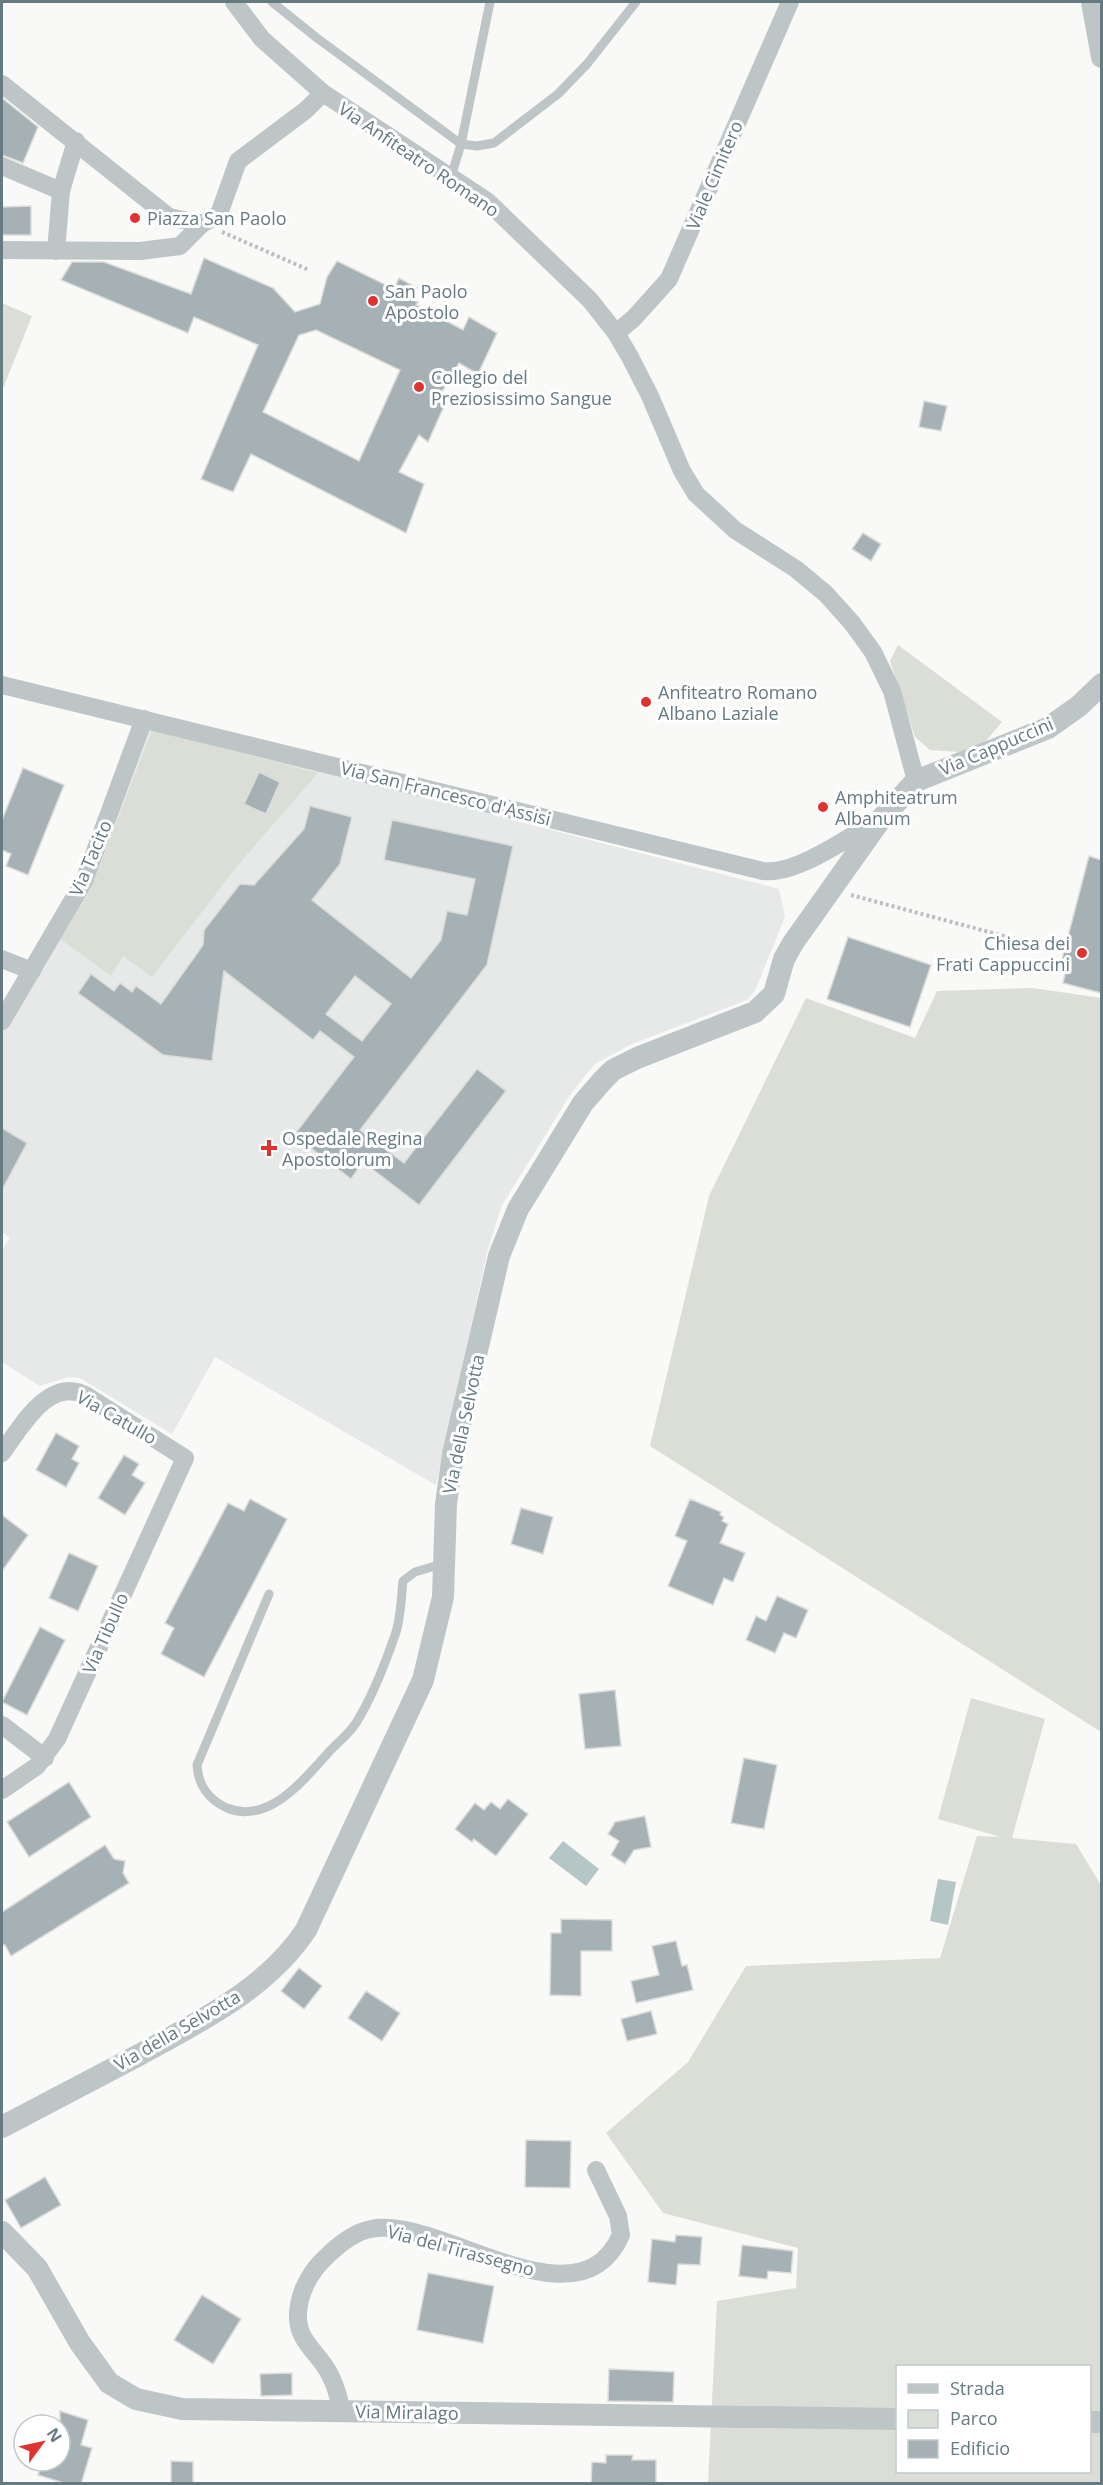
<svg xmlns="http://www.w3.org/2000/svg" width="1103" height="2485" font-family="'Open Sans',sans-serif">
<style>
.built{fill:#e7e9e8}
.green{fill:#dbded6;fill-rule:evenodd}
.water{fill:#b5c6c7}
.building{fill:#a5b1b4;stroke:#dbdbd9;stroke-width:1.5;fill-rule:evenodd}
.lines{fill:none;stroke-linecap:round;stroke-linejoin:round}
.path{stroke:#bbbfc1;stroke-width:4;stroke-dasharray:3 3;stroke-linecap:butt}
.service{stroke:#bec5c7;stroke-width:9}
.minor{stroke:#bec5c7;stroke-width:18}
.tertiary{stroke:#bec5c7;stroke-width:22}
.poi-dot{fill:#e03330;stroke:#fff;stroke-width:2}
.labels{text-anchor:middle;dominant-baseline:central;stroke-width:6;stroke-linejoin:round;paint-order:stroke}
.street-label{font-size:18px;fill:#657a81;stroke:#fff}
.poi-label{font-size:18px;fill:#657a81;stroke:#fff;text-anchor:start}
</style>
<rect width="100%" height="100%" fill="#f9f9f7"/>
<polygon class="built" points="151,726 779,889 785,917 755,991 747,1000 632,1044 595,1064 572,1092 502,1205 488,1249 436,1485 215,1357 172,1434 80,1378 68,1377 40,1386 2,1362 2,1250 10,1238 2,1232 2,1032 88,887"/>
<g class="green">
<polygon points="2,303 32,316 2,391"/>
<polygon points="898,645 1002,722 985,742 959,752 930,750 915,737 890,661"/>
<polygon points="152,730 318,773 238,865 152,977 123,956 111,976 60,939 91,888"/>
<polygon points="1033,988 1101,998 1101,1732 650,1446 709,1196 806,998 915,1038 937,991"/>
<path d="M971 1698 1045 1719 1012 1838 1076 1844 1101 1885V2483H708L717 2301 796 2288 798 2248 663 2213 606 2133 688 2062 746 1966 940 1958 977 1836 1001 1837 938 1819ZM898 2366H1090V2472H898Z"/>
</g>
<g class="water">
<polygon points="563,1841 599,1869 586,1886 549,1858"/>
<polygon points="938,1879 956,1882 948,1925 930,1921"/>
</g>
<g class="building">
<polygon points="2,98 38,127 23,163 2,155"/>
<polygon points="31,206 31,235 2,235 2,207"/>
<path d="M204 258 273 288 295 312 320 304 327 277 337 261 394 289 399 278 417 288 413 300 418 302 416 305 463 330 469 317 497 333 478 374 459 363 437 400 445 404 428 442 419 435 399 472 424 484 406 533 251 454 233 492 201 479 258 345 194 317 188 333 61 280 72 262H104L191 294ZM316 330 400 370 359 461 263 412 299 335Z"/>
<polygon points="924,401 947,406 941,431 919,427"/>
<polygon points="863,533 881,544 871,561 852,549"/>
<polygon points="23,768 64,785 28,875 6,866 11,854 2,850 2,820"/>
<polygon points="259,772 280,782 266,814 244,804"/>
<path d="M310 806 352 817 340 864 312 900 411 978 441 940 447 911 467 915 475 879 384 860 392 820 513 846 487 965 360 1130 404 1163 477 1069 506 1091 419 1205 363 1162 351 1179 294 1135 354 1057 320 1031 313 1040 224 971 212 1061 163 1055 78 993 91 974 114 991 120 983 132 992 136 986 161 1004 203 945 204 930 240 884 254 885 304 829ZM355 976 391 1004 362 1041 326 1014Z"/>
<polygon points="1089,856 1101,860 1101,993 1063,983 1067,965 1061,963"/>
<polygon points="848,937 931,965 910,1027 827,999"/>
<polygon points="2,1128 27,1143 2,1190"/>
<polygon points="56,1433 79,1446 72,1459 79,1463 66,1487 36,1470"/>
<polygon points="124,1455 139,1464 132,1475 145,1483 125,1515 98,1498"/>
<polygon points="250,1499 287,1519 204,1677 161,1654 174,1628 165,1623 228,1503 244,1511"/>
<polygon points="690,1499 721,1512 720,1515 724,1517 722,1521 728,1524 720,1543 745,1553 733,1582 724,1578 713,1605 668,1586 687,1541 675,1536"/>
<polygon points="521,1508 553,1517 543,1554 511,1544"/>
<polygon points="2,1515 28,1535 2,1571"/>
<polygon points="69,1553 98,1566 78,1611 49,1598"/>
<polygon points="777,1596 808,1610 796,1638 784,1633 775,1653 746,1640 756,1616 766,1621"/>
<polygon points="40,1627 65,1640 27,1715 2,1702"/>
<polygon points="615,1690 621,1746 585,1749 579,1694"/>
<polygon points="744,1758 777,1765 764,1829 731,1823"/>
<polygon points="69,1782 91,1817 29,1857 7,1822"/>
<polygon points="508,1799 528,1814 496,1856 474,1839 472,1842 455,1829 475,1803 484,1810 491,1802 500,1809"/>
<polygon points="645,1816 651,1847 634,1850 625,1864 611,1855 619,1841 608,1834 615,1822"/>
<polygon points="105,1845 114,1859 125,1861 123,1873 129,1883 11,1956 5,1945 2,1945 2,1912"/>
<polygon points="561,1919 612,1920 612,1951 581,1951 581,1996 550,1995 551,1933 561,1933"/>
<polygon points="676,1941 682,1966 687,1965 693,1990 636,2003 631,1981 659,1975 652,1946"/>
<polygon points="299,1968 322,1986 304,2009 281,1991"/>
<polygon points="366,1991 400,2013 382,2041 348,2018"/>
<polygon points="651,2011 657,2034 627,2041 621,2019"/>
<polygon points="526,2140 571,2141 570,2188 525,2187"/>
<polygon points="45,2177 61,2205 21,2228 5,2200"/>
<polygon points="676,2235 702,2237 700,2265 678,2264 676,2285 648,2282 652,2239 675,2242"/>
<polygon points="742,2245 793,2251 791,2273 768,2271 767,2279 739,2276"/>
<polygon points="428,2273 494,2286 483,2343 417,2330"/>
<polygon points="202,2295 241,2319 213,2364 174,2340"/>
<polygon points="609,2369 674,2372 673,2402 608,2401"/>
<polygon points="292,2373 292,2395 261,2396 260,2374"/>
<polygon points="60,2411 88,2420 81,2445 92,2448 81,2484 67,2484 38,2475 42,2461 60,2461"/>
<polygon points="606,2455 633,2455 632,2460 656,2460 656,2484 591,2484 592,2462 606,2463"/>
<polygon points="171,2461 193,2462 193,2484 171,2484"/>
</g>
<g class="lines">
<g class="path">
<polyline points="222,232 309,270"/>
<polyline points="851,895 1030,943"/>
</g>
<g class="service">
<polyline points="272,2 317,38 461,144 477,146 494,143 558,94 587,64 636,2"/>
<polyline points="451,177 461,144 490,2"/>
<path d="M269 1594 197 1765C198 1785 209 1800 227 1808 268 1825 304 1780 328 1753 337 1743 349 1734 356 1723 373 1696 385 1664 395 1635 401 1619 401 1598 403 1581L415 1572 442 1564"/>
</g>
<g class="minor">
<polyline points="234,2 262,39 323,93 487,201 590,300 616,333 630,357 650,396 682,471 696,494 735,530 796,569 826,594 852,623 873,652 892,691 916,781"/>
<polyline points="2,84 169,217 202,224"/>
<polyline points="2,166 61,191"/>
<polyline points="2,250 140,251 180,246 202,224 219,214 238,161 306,110 323,93"/>
<polyline points="56,251 61,191 76,141"/>
<polyline points="616,333 634,318 669,279 790,2"/>
<path d="M2 685 763 871C797 875 850 836 880 819"/>
<polyline points="2,959 32,971"/>
<polyline points="2,1021 84,881 144,719"/>
<path d="M2 1453C21 1427 49 1375 87 1396L185 1458 57 1739 37 1766 2 1790"/>
<polyline points="2,1725 45,1758"/>
<path d="M342 2411C338 2395 334 2379 324 2365 313 2349 299 2339 298 2319 297 2296 309 2273 325 2258 337 2246 354 2232 371 2229 440 2215 578 2332 621 2235L618 2216 596 2170"/>
</g>
<g class="tertiary">
<polyline points="1092,2 1102,57"/>
<path d="M2 2127C47 2103 93 2079 139 2055 199 2022 267 1989 306 1930L423 1680 443 1597 446 1504 453 1454 499 1256 518 1209 583 1103 603 1080 613 1070 637 1058 755 1012 774 994 784 959 793 943 881 819 916 781 1048 728 1079 706 1102 684"/>
<polyline points="2,2232 37,2268 80,2343 109,2383 136,2399 182,2409 898,2419"/>
<polyline points="1090,2422 1102,2422"/>
</g>
</g>
<g class="poi-dot">
<circle cx="135" cy="218" r="6"/>
<circle cx="373" cy="301" r="6"/>
<circle cx="419" cy="387" r="6"/>
<circle cx="646" cy="702" r="6"/>
<circle cx="823" cy="807" r="6"/>
<circle cx="1082" cy="953" r="6"/>
<path d="M266 1139h6v6h6v6h-6v6h-6v-6h-6v-6h6z"/>
</g>
<g class="labels">
<g class="street-label">
<text transform="translate(419 159) rotate(34)">Via Anfiteatro Romano</text>
<text transform="translate(714 175) rotate(-67)">Viale Cimitero</text>
<text transform="translate(996 746) rotate(-23)">Via Cappuccini</text>
<text transform="translate(446 793) rotate(14)">Via San Francesco d'Assisi</text>
<text transform="translate(90 858) rotate(-67)">Via Tacito</text>
<text transform="translate(117 1417) rotate(30)">Via Catullo</text>
<text transform="translate(463 1424) rotate(-78)">Via della Selvotta</text>
<text transform="translate(105 1633) rotate(-66)">Via Tibullo</text>
<text transform="translate(177 2030) rotate(-30)">Via della Selvotta</text>
<text transform="translate(461 2250) rotate(15)">Via del Tirassegno</text>
<text transform="translate(407 2412) rotate(1)">Via Miralago</text>
</g>
<g class="poi-label">
<text x="147" y="218">Piazza San Paolo</text>
<text x="385" y="291">San Paolo<tspan x="385" dy="21">Apostolo</tspan></text>
<text x="431" y="377">Collegio del<tspan x="431" dy="21">Preziosissimo Sangue</tspan></text>
<text x="658" y="692">Anfiteatro Romano<tspan x="658" dy="21">Albano Laziale</tspan></text>
<text x="835" y="797">Amphiteatrum<tspan x="835" dy="21">Albanum</tspan></text>
<text x="1070" y="943" text-anchor="end">Chiesa dei<tspan x="1070" dy="21">Frati Cappuccini</tspan></text>
<text x="282" y="1138">Ospedale Regina<tspan x="282" dy="21">Apostolorum</tspan></text>
</g>
</g>
<rect width="1103" height="2485" fill="none" stroke="#657a81" stroke-width="6"/>
<rect x="896" y="2365" width="195" height="108" fill="#ffffff" stroke="#c1cacd" stroke-width="1.5"/>
<rect x="908" y="2384" width="30" height="9" fill="#bec5c7" stroke="#c1cacd" stroke-width="1.5"/>
<text x="950" y="2395" font-size="18" fill="#657a81">Strada</text>
<rect x="908" y="2410" width="30" height="18" fill="#dbded6" stroke="#c1cacd" stroke-width="1.5"/>
<text x="950" y="2425" font-size="18" fill="#657a81">Parco</text>
<rect x="908" y="2440" width="30" height="18" fill="#a5b1b4" stroke="#c1cacd" stroke-width="1.5"/>
<text x="950" y="2455" font-size="18" fill="#657a81">Edificio</text>
<g transform="translate(42 2443) rotate(57)"><circle r="28" fill="#ffffff" stroke="#c1cacd" stroke-width="1.5"/>
<path d="M0-4.5L10 22L0 15L-10 22Z" fill="#e03330"/>
<text y="-9" font-size="16" font-weight="bold" text-anchor="middle" fill="#657a81">N</text>
</g>
</svg>
